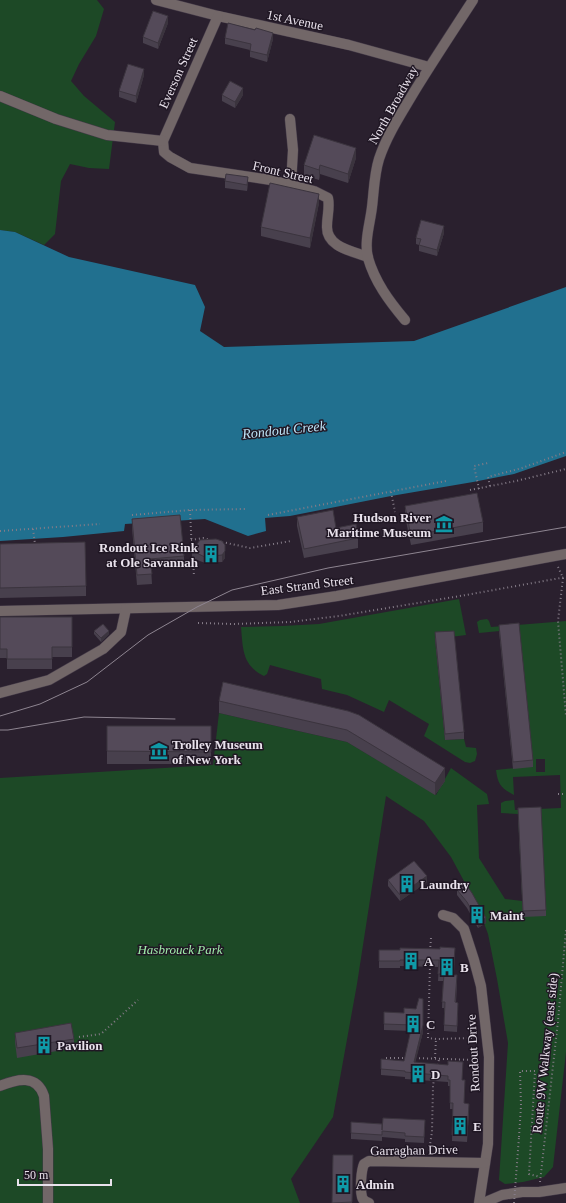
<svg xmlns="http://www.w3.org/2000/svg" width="566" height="1203" font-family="Georgia,serif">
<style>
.green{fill:#1d4926;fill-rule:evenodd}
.water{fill:#21708f}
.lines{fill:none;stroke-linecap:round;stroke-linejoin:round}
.minor-casing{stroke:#453b49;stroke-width:11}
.path{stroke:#857c88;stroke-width:2;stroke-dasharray:1 3;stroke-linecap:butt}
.minor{stroke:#726768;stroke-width:10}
.tram{stroke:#8e8591;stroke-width:1}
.path-bridge{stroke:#857c88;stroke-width:2;stroke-dasharray:1 3;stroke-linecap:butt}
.wall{fill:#48404d}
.shaded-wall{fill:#3b343e}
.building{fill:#544a59;stroke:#3b343e}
.labels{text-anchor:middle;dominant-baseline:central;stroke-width:3;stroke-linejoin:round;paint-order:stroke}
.street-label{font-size:13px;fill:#e9e2ec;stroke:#201724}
.poi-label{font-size:13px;font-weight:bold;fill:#e9e2ec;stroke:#201724;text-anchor:start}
.park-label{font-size:13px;font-style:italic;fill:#9fecaa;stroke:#201724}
.water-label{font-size:14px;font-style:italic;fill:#bde3f6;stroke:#201724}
</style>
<rect width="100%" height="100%" fill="#2a202e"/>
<g class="green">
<polygon points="0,0 97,0 104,9 96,36 79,64 71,81 84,96 115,122 109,169 89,168 70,164 61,181 55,234 44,245 15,232 0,230"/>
<path d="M459 599 466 635 435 639 445 740 464 739 466 747 476 748 477 754 475 761 470 763 465 762 424 736 429 724 389 700 384 712 347 695 322 689 321 679 270 665 267 674 264 676C242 665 243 649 241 627L282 626 319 624Z"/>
<path d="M487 619 489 621 491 627 566 621V1052L553 1167 544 1177 523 1182 505 1184 499 1180 508 1043 497 979 488 934 478 907 451 857 424 821 386 796 357 984 333 1117 291 1179 300 1203H0V778L213 765 219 713 347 742 436 795 451 768 487 794 489 804 477 805 479 858 505 899 522 901 523 917 518 814 501 813V803L505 801 514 800 515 810 561 808 560 775 513 777 514 795C501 788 498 785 496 770L533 766 519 629 479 633 477 622 480 620ZM536 759H545V772H536Z"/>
</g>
<polygon class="water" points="0,230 15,232 69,257 195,285 205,307 200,331 224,347 414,341 566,287 566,456 514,474 473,482 391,496 290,516 265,518 266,531 248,536 205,519 125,524 124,531 63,537 0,541"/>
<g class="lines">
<g class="minor-casing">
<g id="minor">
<polyline points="156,0 218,16 349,45 429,67"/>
<path d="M218 16 163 141 164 152 170 157 190 168 271 180 314 191 328 198C330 208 327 216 327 226 326 247 352 251 368 257"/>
<polyline points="0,96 56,119 107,135 163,141"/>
<polyline points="290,119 293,150 291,185"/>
<path d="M405 320C389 301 375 282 368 258 364 241 370 224 372 207 374 191 374 175 379 159 387 135 401 114 414 92 433 61 453 31 473 0"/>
<polyline points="0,611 278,605 337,596 566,554"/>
<polyline points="0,693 49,680 103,649 121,632 126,609"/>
<polyline points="443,915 453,918 464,929 474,960 481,986 489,1057 488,1144 479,1203"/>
<path d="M0 1086C17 1079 37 1074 44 1096L48 1149V1203"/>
<path d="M369 1203C366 1202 363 1201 362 1197 360 1189 361 1171 364 1164L369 1161 485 1163"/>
<polyline points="483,1203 502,1195 522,1192 539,1192 566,1188"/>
</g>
</g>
<g class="path">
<polyline points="490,486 488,477 522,468 566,452"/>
<polyline points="479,489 474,466 488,463"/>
<polyline points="470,490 516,481 566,469"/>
<polyline points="391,492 395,512"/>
<polyline points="190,510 192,553"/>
<polyline points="132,515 190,510 245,509"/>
<polyline points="268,515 446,481"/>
<polyline points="33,529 35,544"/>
<polyline points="0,531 100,524"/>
<polyline points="191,540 203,538 210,540"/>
<polyline points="222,542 250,548 291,541"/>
<polyline points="193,557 194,577"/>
<polyline points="558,567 563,578 558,621 566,716"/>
<polyline points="198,623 234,624 290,622 339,616 466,595 566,577"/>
<polyline points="558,794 566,794"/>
<polyline points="430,951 431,938"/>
<polyline points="430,965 428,1038 436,1039 473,1038"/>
<polyline points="79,1037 101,1034 138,1000"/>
<polyline points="386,1058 407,1058"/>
<polyline points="415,1058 475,1060"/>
<polyline points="435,1058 436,1039"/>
<polyline points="438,1065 439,1059"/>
<polyline points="519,1137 521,1106 520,1071 535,1071 529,1174 540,1177"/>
<polyline points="429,1151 432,1132 433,1086 434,1079"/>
<polyline points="540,1182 558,1021 566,930"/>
</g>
<use href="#minor" class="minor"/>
<g class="tram">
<polyline points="0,716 40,704 87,682 148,635 197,607 232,590 328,568 566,527"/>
<polyline points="0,730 8,730 84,717 175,719"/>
</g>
<polyline class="path-bridge" points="514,1203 519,1137"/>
</g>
<g class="wall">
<polygon points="168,23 158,49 143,43 143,37"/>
<polygon points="225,38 273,39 267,62 250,57 250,50 225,44"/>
<polygon points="144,75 136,103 119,97 119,91"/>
<polygon points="222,95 243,95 235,108 222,101"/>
<polygon points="356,158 348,183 320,174 319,180 304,175 304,165"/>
<polygon points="225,181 248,183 247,191 225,188"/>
<polygon points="319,203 310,248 261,236 261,227"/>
<polygon points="444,233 437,256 419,251 419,245 416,244 416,238"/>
<polygon points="405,506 483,522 483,532 411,545 405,516"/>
<polygon points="297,517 336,528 358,538 358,548 304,558 297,526"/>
<polygon points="132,519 184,556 184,565 151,568 152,584 137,585 132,528"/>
<polygon points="0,544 86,586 86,596 0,598"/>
<polygon points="225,545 225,558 222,562 205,563 192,558 192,551"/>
<polygon points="0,617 72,617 72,657 52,657 52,669 7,669 7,658 0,658"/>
<polygon points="499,625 533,760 533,767 513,769 499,631"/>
<polygon points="94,631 109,634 101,642 94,634"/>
<polygon points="435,632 464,732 464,739 445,740 435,639"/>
<polygon points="219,701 359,715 445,781 435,795 347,742 219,713"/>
<rect x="107" y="726" width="104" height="38"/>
<polygon points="518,814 546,910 546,916 523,917"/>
<polygon points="388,880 427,882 400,901 388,886"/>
<polygon points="457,890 486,923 478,928 467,908 457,895"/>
<polygon points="379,950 455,954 454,975 457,982 456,1003 458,1009 457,1032 444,1031 444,1008 442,1008 443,981 438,981 439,967 400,966 400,968 379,968"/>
<polygon points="404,1013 423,1032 415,1062 462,1080 464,1103 469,1110 467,1142 452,1141 453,1109 450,1109 450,1086 448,1086 448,1082 405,1079 405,1077 381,1075 381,1069 404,1061 411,1031 384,1030 384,1024"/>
<polygon points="15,1033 74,1039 74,1048 17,1058 15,1042"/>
<polygon points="425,1120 424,1143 405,1142 405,1139 382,1137 382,1141 351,1139 351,1122 382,1124"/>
<polygon points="333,1155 353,1155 352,1203 332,1203"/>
</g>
<g class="shaded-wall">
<polygon points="168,16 168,23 158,49 158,43"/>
<polygon points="273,33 273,39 267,62 267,55"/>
<polygon points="144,69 144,75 136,103 136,96"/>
<polygon points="243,88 243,95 235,108 235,102"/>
<polygon points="356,148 356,158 348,183 348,174"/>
<polygon points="320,165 320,174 319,180 319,170"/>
<polygon points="248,177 248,183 247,191 247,185"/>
<polygon points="319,194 319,203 310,248 310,238"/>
<polygon points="444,226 444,233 437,256 437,250"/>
<polygon points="225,551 225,558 222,562 222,555"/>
<polygon points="109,631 109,634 101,642 101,638"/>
<polygon points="445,768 445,781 435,795 435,783"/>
<polygon points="427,876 427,882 400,901 400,895"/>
<polygon points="486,918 486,923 478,928 478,922"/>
<polygon points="423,999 423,1032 414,1068 414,1062"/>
</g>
<g class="building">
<polygon points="153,11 168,16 158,43 143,37"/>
<polygon points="228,23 255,30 256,28 273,33 267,55 250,51 251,44 225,38"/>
<polygon points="128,64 144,69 136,96 119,91"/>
<polygon points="230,81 243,88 235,102 222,95"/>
<polygon points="314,135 356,148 348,174 320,165 319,170 304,165"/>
<polygon points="226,174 248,177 247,185 225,181"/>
<polygon points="270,183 319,194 310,238 261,227"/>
<polygon points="421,220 444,226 437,250 419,245 421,239 416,238"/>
<polygon points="477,493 483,522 411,536 405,506"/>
<polygon points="333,510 336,528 356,524 358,538 304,549 297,517"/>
<polygon points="180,515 184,556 150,559 152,574 137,575 132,519"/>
<polygon points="216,539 222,541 225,545 225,551 222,555 205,557 192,551 200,540"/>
<polygon points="85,542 86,586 0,588 0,544"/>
<polygon points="0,617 72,617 72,647 52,647 52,659 7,659 7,649 0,649"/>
<polygon points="519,623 533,760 513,762 499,625"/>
<polygon points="103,624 109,631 101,638 94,631"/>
<polygon points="454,631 464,732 445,734 435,632"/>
<polygon points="223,682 348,711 359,715 445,768 435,783 347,730 219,701"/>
<polygon points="107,726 211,726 211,752 107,751"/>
<polygon points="541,807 546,910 523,911 518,808"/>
<polygon points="414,861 427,876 400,895 388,880"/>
<polygon points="465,883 472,893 486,918 478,922 467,902 457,890"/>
<polygon points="440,947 455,948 453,975 457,975 455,1002 458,1003 457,1026 444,1025 445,1002 442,1002 444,974 438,974 439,960 400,960 400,961 379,961 379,950 400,950 400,948 440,949"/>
<polygon points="419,998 423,999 423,1025 414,1062 448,1065 448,1061 463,1062 462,1080 465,1080 464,1103 469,1104 467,1136 452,1135 453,1103 450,1103 450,1080 448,1080 448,1076 405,1072 405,1071 381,1069 381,1059 404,1061 412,1025 384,1024 384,1012 404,1013 404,1008 416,1009"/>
<polygon points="71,1023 74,1039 17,1048 15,1033"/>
<polygon points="383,1118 425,1120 424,1137 405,1136 405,1133 382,1131 382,1135 351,1133 351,1122 382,1124 382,1130"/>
<polygon points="333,1155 353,1155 352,1202 332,1203"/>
</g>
<defs>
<g id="museum-bare" transform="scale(1.38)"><path d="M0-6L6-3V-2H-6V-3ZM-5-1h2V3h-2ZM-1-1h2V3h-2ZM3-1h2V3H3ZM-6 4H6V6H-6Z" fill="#0f9aa8" stroke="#201724" stroke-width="2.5" paint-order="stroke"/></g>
<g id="building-bare" transform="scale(1.38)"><path d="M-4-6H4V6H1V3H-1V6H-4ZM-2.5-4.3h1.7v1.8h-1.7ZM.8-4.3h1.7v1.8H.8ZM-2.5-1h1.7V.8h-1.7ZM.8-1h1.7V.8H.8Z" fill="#0f9aa8" stroke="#201724" stroke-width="2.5" paint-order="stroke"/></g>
</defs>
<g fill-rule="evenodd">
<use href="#museum-bare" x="444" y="524"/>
<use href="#building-bare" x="211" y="554"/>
<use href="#museum-bare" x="159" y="751"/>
<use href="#building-bare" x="407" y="884"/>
<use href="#building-bare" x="477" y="915"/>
<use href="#building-bare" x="411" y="961"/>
<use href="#building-bare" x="447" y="967"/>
<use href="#building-bare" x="413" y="1024"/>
<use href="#building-bare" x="44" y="1045"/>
<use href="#building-bare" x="418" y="1074"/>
<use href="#building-bare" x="460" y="1126"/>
<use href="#building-bare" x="343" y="1184"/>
</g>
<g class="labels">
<g class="street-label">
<text transform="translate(295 20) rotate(12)">1st Avenue</text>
<text transform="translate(178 73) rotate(-66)">Everson Street</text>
<text transform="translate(393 105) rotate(-61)">North Broadway</text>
<text transform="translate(283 172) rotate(13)">Front Street</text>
<text transform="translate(307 585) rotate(-7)">East Strand Street</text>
<text transform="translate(473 1053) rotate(-93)">Rondout Drive</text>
<text transform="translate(545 1053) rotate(-84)">Route 9W Walkway (east side)</text>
<text transform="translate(414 1150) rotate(-1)">Garraghan Drive</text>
</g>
<g class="poi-label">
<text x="431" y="517" text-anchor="end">Hudson River<tspan x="431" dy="15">Maritime Museum</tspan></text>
<text x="198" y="547" text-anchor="end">Rondout Ice Rink<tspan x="198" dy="15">at Ole Savannah</tspan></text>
<text x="172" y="744">Trolley Museum<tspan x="172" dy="15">of New York</tspan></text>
<text x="420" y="884">Laundry</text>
<text x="490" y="915">Maint</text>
<text x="424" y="961">A</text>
<text x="460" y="967">B</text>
<text x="426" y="1024">C</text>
<text x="57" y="1045">Pavilion</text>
<text x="431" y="1074">D</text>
<text x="473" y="1126">E</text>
<text x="356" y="1184">Admin</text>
</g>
<g class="park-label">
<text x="180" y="949">Hasbrouck Park</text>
</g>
<g class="water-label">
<text transform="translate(284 430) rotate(-6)">Rondout Creek</text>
</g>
</g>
<path d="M18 1179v6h93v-6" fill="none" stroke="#e9e2ec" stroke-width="2"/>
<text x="24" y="1179" font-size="12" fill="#e9e2ec" stroke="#201724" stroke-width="3" paint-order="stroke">50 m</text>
</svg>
